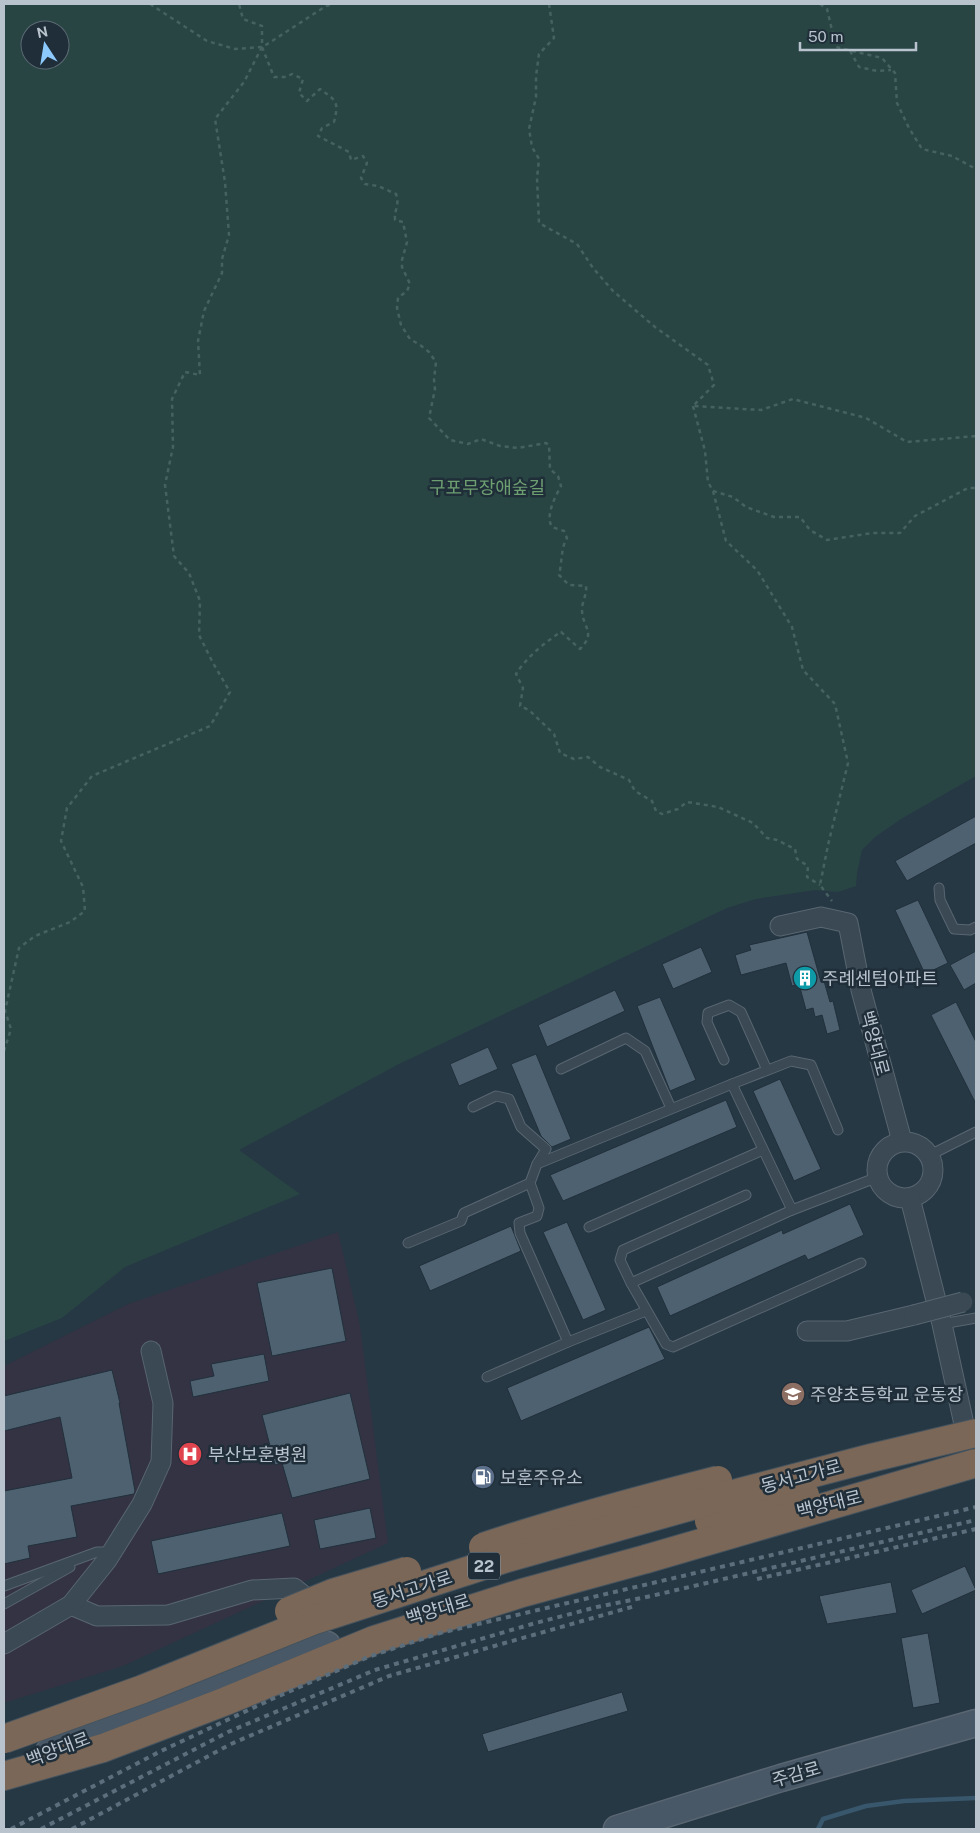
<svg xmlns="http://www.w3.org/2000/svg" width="980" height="1833" font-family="'Public Sans','Noto Sans KR',sans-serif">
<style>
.medical{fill:#334}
.green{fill:#284544;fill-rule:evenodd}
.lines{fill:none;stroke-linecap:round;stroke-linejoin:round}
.stream{stroke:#38566c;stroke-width:4.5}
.building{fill:#4e6170;stroke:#21303b}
.lane-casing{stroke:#596671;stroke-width:11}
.street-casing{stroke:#596671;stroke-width:21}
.secondary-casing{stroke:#596671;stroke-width:29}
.highway-casing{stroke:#45535e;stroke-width:30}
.path{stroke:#466160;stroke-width:2.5;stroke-dasharray:4 4;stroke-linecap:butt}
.lane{stroke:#3a4954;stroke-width:9}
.street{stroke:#3a4954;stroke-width:19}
.secondary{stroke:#485867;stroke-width:26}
.highway{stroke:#7a6757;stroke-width:28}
.rail{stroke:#5c6e7b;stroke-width:4;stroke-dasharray:5 5;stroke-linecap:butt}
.street-bridge-casing{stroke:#596671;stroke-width:21;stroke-linecap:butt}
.highway-bridge-casing{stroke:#45535e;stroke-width:30;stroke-linecap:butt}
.street-bridge{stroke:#3a4954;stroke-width:19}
.highway-bridge{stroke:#7a6757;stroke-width:28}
.labels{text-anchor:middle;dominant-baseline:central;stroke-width:5;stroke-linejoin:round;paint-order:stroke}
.shield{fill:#1f2e39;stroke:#8a96a1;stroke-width:1}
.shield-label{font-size:16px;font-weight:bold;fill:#b8c3cd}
.park-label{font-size:18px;fill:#6d9f71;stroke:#1f2e39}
.poi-label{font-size:18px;fill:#b8c3cd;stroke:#1f2e39;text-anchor:start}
.street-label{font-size:18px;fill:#b8c3cd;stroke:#1f2e39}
</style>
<rect width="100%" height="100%" fill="#263844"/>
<polygon class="medical" points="338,1232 360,1325 388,1543 123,1666 4,1703 4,1366 128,1304"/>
<path class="green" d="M4 4H976V776L901 819 875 837 862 850 857 873 856 886 838 892 815 890 756 899 727 908 399 1064 239 1150 300 1194 125 1267 62 1318 4 1341ZM30 30H60V60H30Z"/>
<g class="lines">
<polyline class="stream" points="818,1829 823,1819 866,1806 904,1801 976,1798"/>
</g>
<g class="building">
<polygon points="976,816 976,843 907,881 895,861"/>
<polygon points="918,900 948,963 925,974 895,910"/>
<polygon points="807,932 821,982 824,981 830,1002 833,1001 840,1030 827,1034 822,1015 815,1017 813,1008 806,1010 799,984 792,986 786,963 741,975 735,955 751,950 749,945"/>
<polygon points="701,947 712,972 673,989 662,964"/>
<polygon points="976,951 976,983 964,990 950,965"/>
<polygon points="615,990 625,1011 547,1047 538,1025"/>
<polygon points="660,997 696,1080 670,1091 637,1006"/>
<polygon points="956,1002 976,1042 976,1104 931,1015"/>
<polygon points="488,1047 498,1069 459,1086 450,1064"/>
<polygon points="536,1054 571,1139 552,1147 541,1136 511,1064"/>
<polygon points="780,1079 821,1169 794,1181 753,1091"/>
<polygon points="726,1100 737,1127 563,1201 550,1175"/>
<polygon points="850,1204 864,1235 808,1260 805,1255 670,1316 657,1287 782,1230 783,1234"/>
<polygon points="567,1222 606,1310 583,1320 543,1232"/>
<polygon points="511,1226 521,1251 430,1291 419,1266"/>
<polygon points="332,1268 346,1341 272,1356 257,1283"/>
<polygon points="649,1327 665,1359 521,1421 507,1388"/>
<polygon points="264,1354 269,1381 193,1397 190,1381 214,1376 211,1364"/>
<polygon points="112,1370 120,1403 119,1403 135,1491 134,1494 71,1506 77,1537 28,1546 30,1558 4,1564 4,1491 72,1478 60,1417 4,1431 4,1396"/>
<polygon points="350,1393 370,1479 292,1498 282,1463 275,1465 262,1415"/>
<polygon points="370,1508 376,1538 320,1549 314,1520"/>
<polygon points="282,1513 290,1546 158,1574 151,1541"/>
<polygon points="965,1566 976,1590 922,1614 911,1590"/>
<polygon points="891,1582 897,1613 827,1624 819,1596"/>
<polygon points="928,1633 940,1703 913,1708 901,1638"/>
<polygon points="622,1692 628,1711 488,1752 482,1734"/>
</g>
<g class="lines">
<g class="lane-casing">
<g id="lane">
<polyline points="939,888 940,900 954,929 970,930 976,927"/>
<polyline points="724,1060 707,1022 708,1013 729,1005 741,1012 767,1070"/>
<polyline points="561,1069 626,1038 645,1051 671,1108"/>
<polyline points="473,1107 496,1096 509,1099 521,1127 546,1149 537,1164"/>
<polyline points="930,1155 976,1132"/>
<polyline points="530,1183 539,1208 537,1216 519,1223 520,1233 568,1342"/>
<polyline points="746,1195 623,1250 620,1260 631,1283 792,1210 878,1177"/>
<polyline points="792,1210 732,1084 791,1061 811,1065 838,1130"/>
<polyline points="589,1227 763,1150"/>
<polyline points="408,1243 461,1221 464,1213 530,1183 537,1164 732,1084"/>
<polyline points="631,1283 666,1344 673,1347 861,1263"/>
<polyline points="942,1324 976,1318"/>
<polyline points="487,1377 568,1342 646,1311"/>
<polyline points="4,1586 97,1552 112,1552"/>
<polyline points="4,1604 70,1567"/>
</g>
</g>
<g class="street-casing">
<g id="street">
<polyline points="780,926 821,917 848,923 861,990 902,1141"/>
<circle cx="905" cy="1170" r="28"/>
<polyline points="910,1198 942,1324 969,1447"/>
<polyline points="807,1331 847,1331 914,1315"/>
<polyline points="71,1605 97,1616 168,1615 252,1590 294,1588 319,1608"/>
<polyline points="4,1644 71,1605 107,1560 142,1504 161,1462 163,1403 151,1351"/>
</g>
</g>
<g class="secondary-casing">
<g id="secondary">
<polyline points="49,1752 327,1645"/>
<polyline points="617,1829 781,1778 976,1723"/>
</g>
</g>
<g class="highway-casing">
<polyline id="highway" points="4,1776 103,1748 226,1701 374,1640 522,1593 646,1559"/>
</g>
<g class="path">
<polyline points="150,4 207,41 235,49 262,47 269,43 326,6 333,4"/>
<polyline points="549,4 554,38 539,54 536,76 536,97 529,129 532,147 539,159 537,178 539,223 577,244 593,268 613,291 655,327 708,365 714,385 693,406 761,410 793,399 866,418 907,442 976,436"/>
<polyline points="820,4 827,9 836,47 882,58 895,73 897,103 909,128 922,149 952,156 976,169"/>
<path d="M262 47 274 77H286L292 74 303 79 299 93 307 101 320 89C337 101 339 102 334 122L322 128 318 136 349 152 351 160 363 156 367 163 361 178 365 184 378 186 396 194C400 205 394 210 395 220L403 222 407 242 402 260V267L410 284 407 291 398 298 397 308 401 325 410 339 420 345 429 352 436 362 434 380 435 389 429 418 450 440 468 444 481 439 500 446 518 448 546 443 549 445 550 469 558 476 561 486C555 497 545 516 552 527L564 531 567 538C561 547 562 563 559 575L569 585 586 586C587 595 582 602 582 609 582 628 597 632 580 649L561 632C545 642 526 658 516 674L523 688 520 706 529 710 554 734 560 753 574 759 588 757 600 767 629 780 635 791 652 801 656 811 662 814 678 809 687 802 718 807 753 823 767 838 777 840 795 849 797 859 808 866 807 877 820 885"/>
<polyline points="850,51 859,67 877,71 891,70"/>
<polyline points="693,406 705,451 708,482 713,491 726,541 757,570 792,627 803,670 835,704 848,763 828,845 820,885 832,901"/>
<polyline points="713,491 733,497 746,507 774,517 800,517 810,530 827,540 872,533 900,533 915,516 968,488 976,488"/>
<polyline points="4,1051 11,1029 5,1011 19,948 35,936 70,922 85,911 83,887 61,841 67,808 92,776 210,726 230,692 213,663 199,635 200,601 189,573 174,556 165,485 173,447 172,399 185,372 200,375 198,341 204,311 222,273 222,259 229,235 225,182 215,119 244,82 262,47 262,26 243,19 239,4"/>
</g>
<use href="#lane" class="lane"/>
<use href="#street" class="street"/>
<use href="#secondary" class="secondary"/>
<use href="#highway" class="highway"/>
<g class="rail">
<polyline points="757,1579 976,1529"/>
<polyline points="11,1829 161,1751 272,1699 368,1657 440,1633 976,1507"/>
<polyline points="41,1829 228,1732 375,1670 532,1624 597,1607 651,1596 976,1520"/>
<polyline points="72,1829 231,1744 389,1676 635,1606"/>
</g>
<g class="street-bridge-casing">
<polyline id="street-bridge" points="914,1315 963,1302"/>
</g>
<g class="highway-bridge-casing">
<g id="highway-bridge">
<polyline points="709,1521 805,1495"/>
<path d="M483 1547C561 1521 639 1500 718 1480"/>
<polyline points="646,1559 976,1463"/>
<polyline points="289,1611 333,1593 407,1571"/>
<polyline points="4,1739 143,1689 312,1621 507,1558 741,1492 871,1458 976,1433"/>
</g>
</g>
<use href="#street-bridge" class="street-bridge"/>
<use href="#highway-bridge" class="highway-bridge"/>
</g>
<defs>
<g id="building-disc" transform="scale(1.25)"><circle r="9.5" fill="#0f9aa8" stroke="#1f2e39"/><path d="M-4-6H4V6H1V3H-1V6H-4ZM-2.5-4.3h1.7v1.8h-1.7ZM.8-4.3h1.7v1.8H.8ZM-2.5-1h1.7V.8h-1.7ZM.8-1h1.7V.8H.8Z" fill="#fff"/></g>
<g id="school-disc" transform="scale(1.25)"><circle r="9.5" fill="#8d6e63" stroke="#1f2e39"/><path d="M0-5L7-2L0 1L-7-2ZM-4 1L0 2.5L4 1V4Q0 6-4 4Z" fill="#fff"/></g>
<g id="hospital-disc" transform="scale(1.25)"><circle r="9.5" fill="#e0444e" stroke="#1f2e39"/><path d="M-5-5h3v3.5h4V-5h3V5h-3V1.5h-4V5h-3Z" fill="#fff"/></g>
<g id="fuel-disc" transform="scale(1.25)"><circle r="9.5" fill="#5c6f8a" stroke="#1f2e39"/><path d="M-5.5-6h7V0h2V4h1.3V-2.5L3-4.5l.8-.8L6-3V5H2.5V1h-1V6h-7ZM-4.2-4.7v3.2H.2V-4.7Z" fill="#fff"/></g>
</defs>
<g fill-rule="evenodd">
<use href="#building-disc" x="805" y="978"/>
<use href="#school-disc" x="793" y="1394"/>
<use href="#hospital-disc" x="190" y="1454"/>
<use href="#fuel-disc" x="483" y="1477"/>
</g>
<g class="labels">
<rect class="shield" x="468" y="1552.5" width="32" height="27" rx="4"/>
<g class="shield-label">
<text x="484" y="1566">22</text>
</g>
<g class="park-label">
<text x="487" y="487">구포무장애숲길</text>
</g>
<g class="poi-label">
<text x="822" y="978">주례센텀아파트</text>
<text x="810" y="1394">주양초등학교 운동장</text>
<text x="208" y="1454">부산보훈병원</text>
<text x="500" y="1477">보훈주유소</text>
</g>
<g class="street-label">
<text transform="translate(875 1043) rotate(75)">백양대로</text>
<text transform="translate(801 1476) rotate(-15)">동서고가로</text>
<text transform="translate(829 1504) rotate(-14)">백양대로</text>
<text transform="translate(412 1589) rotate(-18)">동서고가로</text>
<text transform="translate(438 1609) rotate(-17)">백양대로</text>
<text transform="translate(58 1749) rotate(-21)">백양대로</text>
<text transform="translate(796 1774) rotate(-16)">주감로</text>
</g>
</g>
<rect width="980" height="1833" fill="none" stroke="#b8c3cd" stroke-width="10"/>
<g transform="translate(45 45) rotate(348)"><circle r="24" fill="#1f2e39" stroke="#5c6a74"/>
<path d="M0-4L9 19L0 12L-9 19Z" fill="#8ccafe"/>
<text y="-8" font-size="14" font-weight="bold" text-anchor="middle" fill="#b8c3cd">N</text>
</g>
<path d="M800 42v8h116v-8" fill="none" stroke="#b8c3cd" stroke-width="2.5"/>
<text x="808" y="42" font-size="15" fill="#b8c3cd" stroke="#1f2e39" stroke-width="4" paint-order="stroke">50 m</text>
</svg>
